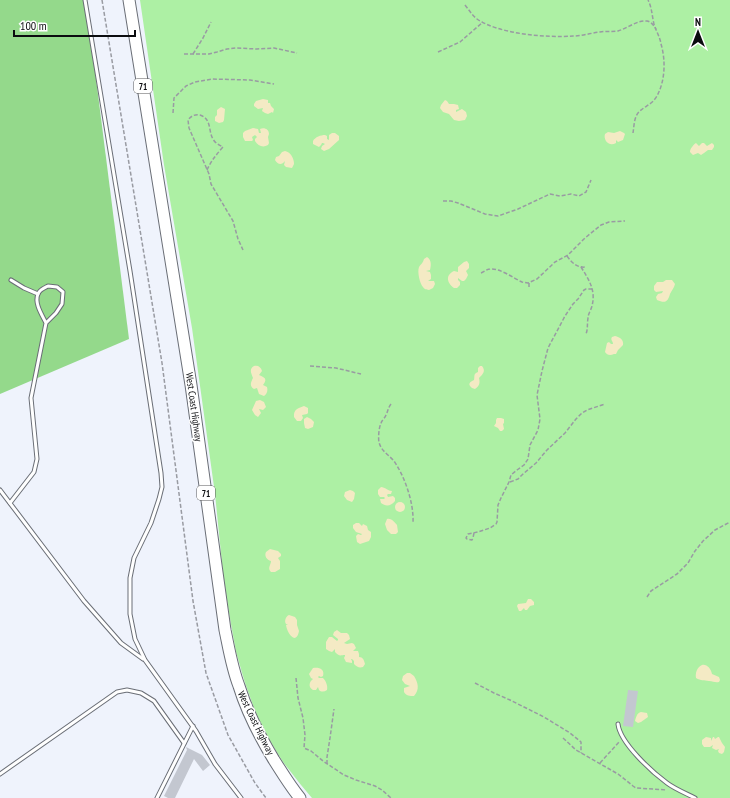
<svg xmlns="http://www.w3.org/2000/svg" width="730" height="798" font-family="'PT Sans Narrow',sans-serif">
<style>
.green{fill:#adf0a4}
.forest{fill:#94d98b}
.sand{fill:#f4eac4}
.building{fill:#c3c7d0}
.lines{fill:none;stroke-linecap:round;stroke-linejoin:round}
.service-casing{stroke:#6a6e76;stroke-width:5}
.trunk-casing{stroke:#6a6e76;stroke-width:13}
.path{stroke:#999ba2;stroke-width:1.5;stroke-dasharray:4 2;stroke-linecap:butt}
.service{stroke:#fff;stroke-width:3}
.trunk{stroke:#fff;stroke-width:11}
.labels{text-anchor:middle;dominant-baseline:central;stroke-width:3;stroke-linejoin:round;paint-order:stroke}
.shield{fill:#fff;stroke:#545557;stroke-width:1}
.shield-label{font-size:9px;font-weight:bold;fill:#0b0c0f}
.street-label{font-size:10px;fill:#0b0c0f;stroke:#fff}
</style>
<rect width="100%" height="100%" fill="#eff3fc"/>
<polygon class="green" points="140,0 730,0 730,798 312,798 301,785 283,762 267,736 255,711 245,683 236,652 229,613 223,573 215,494 192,328 164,165"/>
<polygon class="forest" points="0,0 86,0 129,339 0,394"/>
<g class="sand">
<polygon points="263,99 268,100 268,103 270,103 271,106 274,109 273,113 272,112 268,114 265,113 262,111 263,108 258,109 254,106 254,104 256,101"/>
<polygon points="445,100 447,101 449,104 454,104 458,105 459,109 456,110 456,112 462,109 466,112 467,116 465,120 459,121 454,120 449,114 443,112 440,108 441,105"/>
<polygon points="221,107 225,109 224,120 223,122 219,123 215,121 215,117 217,115 217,110"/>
<path d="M253 128 258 129 259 133H261L260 129C264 127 269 129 269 134L268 137 269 143 268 145C263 148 258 146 255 141V139L257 137 255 135 252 137 253 140 252 141H245L243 137V133L245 131Z"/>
<path d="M620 131 624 133 625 134 623 140 618 142 616 140V143C609 147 603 140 605 134L608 132 614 133Z"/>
<path d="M332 133H335L339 136V140L329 149 324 151 321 149 322 146 325 144 323 143H322L321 145 319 147 313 144V141C315 137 321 135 325 135L327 136V139L329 140V135Z"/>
<path d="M696 143 699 146 702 143H704L707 146 712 143 714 145V147L712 150H708L704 153 701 155 698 153 693 155 690 152C690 149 693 145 696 143Z"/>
<path d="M285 151C291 152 294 159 294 164L292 168 286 167 284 165 285 161C282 165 278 165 275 160L276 157 279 156 282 152Z"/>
<path d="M427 257C432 260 431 266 430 270L426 271 430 272 431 275V279L428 281H434L435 284 433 288 429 290C426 289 425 290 423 287 420 284 417 272 419 267 421 264 423 263 424 259Z"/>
<path d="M467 261 469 264V268L466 271 468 275 466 279 464 281H462L458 278V280L460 282V285L457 288H454C447 283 445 275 454 271L458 272V267L464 262Z"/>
<path d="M666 280H672L675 284C674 288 672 290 670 294 668 301 666 304 657 300L656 297 658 294 662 293 663 291 656 292 654 290V286L657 282H663Z"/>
<path d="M615 336C620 337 624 340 623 345L618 350 616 354H614C610 356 607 355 605 352L607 343 609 342 611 344H613C613 341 610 340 612 337Z"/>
<path d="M254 366C258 365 261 367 262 371L259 375C266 378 267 379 263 385L267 387C268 391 267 394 264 396L259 394 257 388 254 389C249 386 251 382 253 378 251 373 249 369 254 366Z"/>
<path d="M480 366H482C486 371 483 374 479 378 480 382 480 386 475 389L472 388C467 384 470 382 474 380 475 376 473 374 478 372V368Z"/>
<polygon points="260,400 264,402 266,407 263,410 259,409 261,413 258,417 255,415 252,410 256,401"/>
<path d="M304 406 308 408V413L307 414 302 415 303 418 301 421H297L294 417C293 409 299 408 304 406Z"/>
<polygon points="307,417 311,419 314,422 313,427 308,429 305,428 304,423 304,419"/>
<polygon points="497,418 501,418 504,419 504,423 503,424 504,429 502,431 500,431 498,428 494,426 496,423 496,420"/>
<path d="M381 487C385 487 388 491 392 491L391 494H388L387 495 388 497 393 496 395 498V501C391 506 386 507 381 503L380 499H384L385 498 384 497H380L378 494V490Z"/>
<polygon points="350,490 353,491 355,493 354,499 352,502 347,500 344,496 345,492"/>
<circle cx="400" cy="507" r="5"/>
<path d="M387 519C392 518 395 523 397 525L398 532 396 534H391L387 530 385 524Z"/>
<polygon points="356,523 359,523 362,526 363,524 367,526 368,530 371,532 371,537 369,541 360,544 357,542 356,536 358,534 361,535 362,534 356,532 353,528 353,525"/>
<path d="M270 549 278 551 281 554V556L278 558 280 561V569L275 572H271C267 568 271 565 271 561 267 560 264 556 266 552Z"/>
<polygon points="528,599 531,599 534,602 534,605 530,606 527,610 525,610 524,608 521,611 519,611 517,606 518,604 526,603"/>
<path d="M289 615 295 617 297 620V625L299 631C296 646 287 633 286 625L288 624H286C284 621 286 616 289 615Z"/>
<path d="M337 630 341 633H347L349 635 350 639 344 643 347 644 352 643 354 644 356 648 353 651H358L359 654V657C363 657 364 660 365 664L363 667C359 668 357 667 354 664V661L352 659H351L352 661V663L346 662 344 658 345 656V655C340 655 340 657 335 652V649L332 652 329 651 326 649V642L329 637H332L337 641 338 640V639L333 635 334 632Z"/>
<path d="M702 665C707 664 711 669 712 674L719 677 720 680 719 682C715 683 713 681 709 681 704 680 701 681 696 678 695 673 697 667 702 665Z"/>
<path d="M313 668C319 667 325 669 323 676L321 677 319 676 318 677 319 678H323C326 681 328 686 327 690 324 692 321 692 319 690L318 687 316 690H313C308 687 309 682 313 679L311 678 309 674Z"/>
<path d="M407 673H410L414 676C418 683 420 689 414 696 410 696 406 696 404 692V688L410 686 405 684 402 680 403 676Z"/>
<path d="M641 712 647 713 648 717 641 722 638 723 635 721C636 717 637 713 641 712Z"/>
<polygon points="706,737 711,738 711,741 713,737 714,737 715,739 718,737 719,737 722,743 725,747 724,752 722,754 719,753 718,751 719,749 716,750 712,748 713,745 710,747 704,747 702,744 702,740"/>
</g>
<g class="building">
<polygon points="628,690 638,691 633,727 623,726"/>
<polygon points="186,747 202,755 210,765 203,771 194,759 175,798 168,798 164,796 187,750"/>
</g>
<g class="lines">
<g class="service-casing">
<g id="service">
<polyline points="85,0 130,271 161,473 162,487 159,499 151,523 134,558 130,578 130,614 135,639 145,660 196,731 215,764 241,798"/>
<polyline points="11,280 24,288 38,294"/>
<polyline points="0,490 84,601 121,643 143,659"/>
<path d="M10 503 34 472 37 459 31 398 46 323 56 313 62 304 63 292 57 287 48 286C44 288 39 290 38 294 34 303 42 315 46 323"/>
<path d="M618 724C620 743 652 772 667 783 675 789 685 793 695 798"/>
<polyline points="0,774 117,692 127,690 141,693 154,701 184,743"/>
<polyline points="157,798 193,726"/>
</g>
</g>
<g class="trunk-casing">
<path id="trunk" d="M129 0 191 385 225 630C229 649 232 668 239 686 247 712 260 737 274 760 283 774 290 786 300 798"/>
</g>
<g class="path">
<polyline points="102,0 162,363 193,601 206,673 228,735 255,783 266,798"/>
<path d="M465 5C469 10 472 15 477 19 499 34 546 38 573 36 582 36 591 33 600 32 606 31 612 32 618 31 628 28 637 20 647 21 652 22 654 26 656 29"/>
<polyline points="438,52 460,42 483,22"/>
<polyline points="184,54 209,54 217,52 227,49 236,48 257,49 274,48 297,53"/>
<polyline points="193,54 203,38 211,22"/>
<polyline points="173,113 174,98 186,86 195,82 212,79 250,80 274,84"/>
<path d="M633 133C634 127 634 118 638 113 644 106 652 105 657 96 665 81 666 61 661 44 660 37 656 31 654 24 652 16 652 8 648 0"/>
<path d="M207 170C211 161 216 155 223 147 219 145 215 143 213 139 208 131 212 119 200 115 195 114 191 116 188 120L189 128 209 174 211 184 233 221 238 239 243 250"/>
<polyline points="443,201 451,201 458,203 485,214 498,216 518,209 550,194 560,196 571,194 579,196 586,192 591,180"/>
<path d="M567 256C572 263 577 268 586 267"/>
<path d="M581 267C589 280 596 290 592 306 591 310 588 314 588 318 587 324 588 329 586 334"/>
<path d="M481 273C484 272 487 269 490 269 500 268 513 278 522 282L528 283 537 279 555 262 568 255 585 238 601 225 609 222 625 221"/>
<polyline points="529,283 529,289"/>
<polyline points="310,366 336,368 361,374"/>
<path d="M391 404C388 408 388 411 386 415 385 418 382 420 381 423 379 427 378 438 379 442 381 451 388 454 394 461 405 477 414 503 413 523"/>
<polyline points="510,482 518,479 523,474 536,463 547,450 565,433 576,419 582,413 587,410 605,404"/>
<polyline points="474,533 473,538 472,540 467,539 466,538 468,534 478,532 490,528 496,524 497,522 498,505 501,498 509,482 511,475 517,470 524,465 528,459 530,445 538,430 540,419 537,395 542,371 548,348 565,316 573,304 578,299 584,290 586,289 592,289"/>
<polyline points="647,597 651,591 677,574 688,563 695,551 703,541 715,530 730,522"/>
<polyline points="296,678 298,698 303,718 305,735 304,748 311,751 323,761 344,775 356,780 375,786 382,790 391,798"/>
<polyline points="475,683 494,693 510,700 544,717 570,733 581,742 581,753"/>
<polyline points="563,738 576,750 618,774 633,786 636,788 667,790"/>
<polyline points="600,763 619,742"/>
<polyline points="327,764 327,757 330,738 334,709"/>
</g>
<use href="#service" class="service"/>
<use href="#trunk" class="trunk"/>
</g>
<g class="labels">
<g class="shield">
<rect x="134" y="79" width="18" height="14" rx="3"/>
<rect x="197" y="486" width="18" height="14" rx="3"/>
</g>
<g class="shield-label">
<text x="143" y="86">71</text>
<text x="206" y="493">71</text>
</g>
<g class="street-label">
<text transform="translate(194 407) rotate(82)">West Coast Highway</text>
<text transform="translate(256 723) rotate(64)">West Coast Highway</text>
</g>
</g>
<g transform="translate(698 32)" stroke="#ffffff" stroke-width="3" paint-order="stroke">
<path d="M0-3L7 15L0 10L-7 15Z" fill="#0b0c0f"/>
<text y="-6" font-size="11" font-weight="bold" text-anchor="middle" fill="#0b0c0f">N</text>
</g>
<path d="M14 30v6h121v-6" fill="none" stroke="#0b0c0f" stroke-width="2"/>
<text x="20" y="30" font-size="12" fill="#0b0c0f" stroke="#ffffff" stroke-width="3" paint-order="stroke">100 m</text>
</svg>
